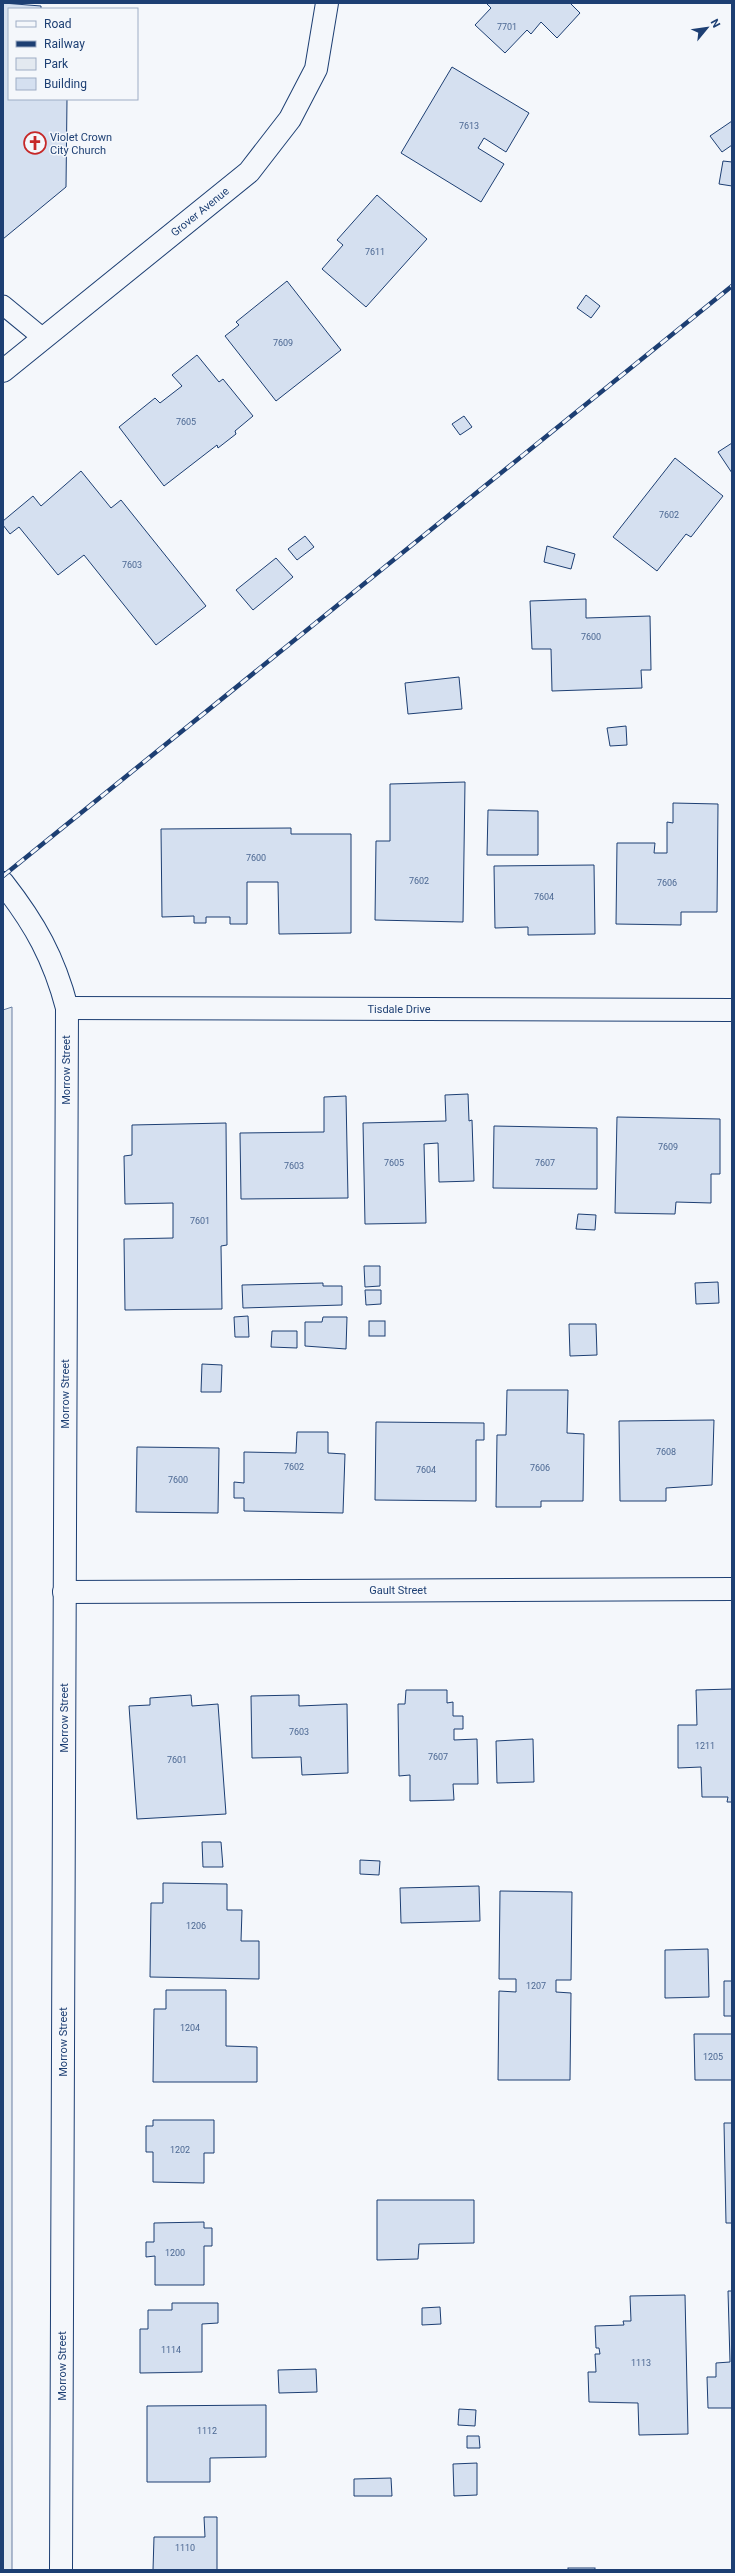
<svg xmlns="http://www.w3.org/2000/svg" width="735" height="2573" font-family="Roboto,sans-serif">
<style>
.green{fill:#e3e9f0;stroke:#687fa3}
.building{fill:#d5e0f0;stroke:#1d3f73}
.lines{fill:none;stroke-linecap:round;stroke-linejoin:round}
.service-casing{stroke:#1d3f73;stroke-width:21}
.minor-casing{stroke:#1d3f73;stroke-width:24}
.tertiary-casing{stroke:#1d3f73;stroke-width:24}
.service{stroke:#f4f7fb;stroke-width:19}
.minor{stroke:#f4f7fb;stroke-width:22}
.tertiary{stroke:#f4f7fb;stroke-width:22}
.rail-casing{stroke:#1d3f73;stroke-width:4.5}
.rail{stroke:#f4f7fb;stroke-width:3;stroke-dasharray:9;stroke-linecap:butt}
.labels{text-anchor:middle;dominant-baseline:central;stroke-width:3;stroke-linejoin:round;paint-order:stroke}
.number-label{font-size:9px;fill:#4b6792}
.poi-label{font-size:11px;fill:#1d3f73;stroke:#f4f7fb;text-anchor:start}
.street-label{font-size:11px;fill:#1d3f73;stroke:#f4f7fb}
</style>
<rect width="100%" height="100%" fill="#f4f7fb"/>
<polygon class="green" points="12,1007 12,2570 3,2570 3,1010"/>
<g class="building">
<polygon points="3,3 41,6 41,9 9,9 9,99 67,99 66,187 3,239"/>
<polygon points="486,3 570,3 580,13 557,38 541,22 531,34 527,30 505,53 475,25 491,8"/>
<polygon points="452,67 529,113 506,152 484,138 478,148 504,164 481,202 401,153"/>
<polygon points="732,121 732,145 722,152 710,136"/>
<polygon points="723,161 732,162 732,186 719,184"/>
<polygon points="377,195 427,239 366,307 322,269 343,245 337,240"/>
<polygon points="287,281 341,350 276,401 225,336 239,325 236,322"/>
<polygon points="586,295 600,306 591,318 577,308"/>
<polygon points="197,355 219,382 223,379 253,416 235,431 236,434 218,448 217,445 164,486 119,427 155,398 160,403 182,386 172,375"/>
<polygon points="464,416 472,427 460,435 452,424"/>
<polygon points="732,443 732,473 718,452"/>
<polygon points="675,458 723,496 691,537 686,534 657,571 613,537"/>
<polygon points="81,471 111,508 121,500 206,606 156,645 84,555 58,575 19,527 10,534 3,525 3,521 33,496 41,506"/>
<polygon points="305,536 314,547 297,560 288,549"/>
<polygon points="547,546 575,554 571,569 544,562"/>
<polygon points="276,558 293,577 253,610 236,590"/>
<polygon points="586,599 586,618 650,616 651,670 641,670 642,688 552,691 551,649 532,649 530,601"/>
<polygon points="459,677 462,709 408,714 405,683"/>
<polygon points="626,726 627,745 610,746 607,728"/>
<polygon points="465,782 463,922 375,920 376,841 390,841 390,784"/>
<polygon points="673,803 718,804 717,912 681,912 681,925 616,924 617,843 655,843 654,853 667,853 667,822 673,823"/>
<polygon points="488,810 538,811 538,855 487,855"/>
<polygon points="291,828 291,834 351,834 351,933 279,934 278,882 247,882 247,924 230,924 230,917 206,917 206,923 194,923 194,916 162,917 161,829"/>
<polygon points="594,865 595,934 528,935 528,927 495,928 494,866"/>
<polygon points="468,1094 469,1121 472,1120 474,1181 439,1182 438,1143 424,1144 426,1223 365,1224 363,1123 446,1121 445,1095"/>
<polygon points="346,1096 348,1198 241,1199 240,1133 324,1132 324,1097"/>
<polygon points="617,1117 720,1119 720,1174 711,1174 711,1203 676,1202 675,1214 615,1213"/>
<polygon points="226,1123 227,1245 221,1246 222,1309 125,1310 124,1239 173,1238 173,1203 125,1204 124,1156 132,1155 132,1125"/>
<polygon points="494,1126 597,1128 597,1189 493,1188"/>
<polygon points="578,1214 596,1215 595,1230 576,1229"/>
<polygon points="364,1266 380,1266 380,1286 365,1287"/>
<polygon points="718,1282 719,1303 696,1304 695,1283"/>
<polygon points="323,1283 323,1286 342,1286 342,1305 243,1308 242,1285"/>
<polygon points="365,1290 381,1290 381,1304 366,1305"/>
<polygon points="248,1316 249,1337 235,1337 234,1317"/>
<polygon points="323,1317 347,1317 346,1349 305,1346 305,1322 322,1322"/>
<rect x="369" y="1321" width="16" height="15"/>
<polygon points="569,1324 596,1324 597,1355 570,1356"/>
<polygon points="272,1331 297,1331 297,1348 271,1347"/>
<polygon points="202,1364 222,1365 221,1392 201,1392"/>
<polygon points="507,1390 568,1390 567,1433 584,1434 583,1501 541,1501 541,1507 496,1507 497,1435 506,1435"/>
<polygon points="714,1420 712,1485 666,1488 666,1501 620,1501 619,1421"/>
<polygon points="376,1422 484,1423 484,1440 476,1440 476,1501 375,1500"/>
<polygon points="297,1432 328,1432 328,1453 345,1454 343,1513 244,1511 244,1498 234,1498 234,1482 244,1483 244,1452 296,1453"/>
<polygon points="137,1447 219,1448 218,1513 136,1512"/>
<polygon points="732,1689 732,1802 727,1802 728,1797 702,1797 701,1767 678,1768 678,1725 697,1725 696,1690"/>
<polygon points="406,1690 447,1690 447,1703 453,1702 453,1716 463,1716 463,1729 454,1729 454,1740 477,1739 478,1784 453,1784 454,1800 410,1801 410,1775 399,1776 398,1704 405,1704"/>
<polygon points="191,1695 192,1706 218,1704 226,1814 137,1819 129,1706 150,1705 150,1698"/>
<polygon points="299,1695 299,1706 347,1704 348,1773 302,1775 301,1757 252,1758 251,1696"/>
<polygon points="533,1739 534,1782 497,1783 496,1741"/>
<polygon points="202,1842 221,1842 223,1867 203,1867"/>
<polygon points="360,1860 380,1861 379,1875 360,1874"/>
<polygon points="163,1883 227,1884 227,1910 242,1910 241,1941 259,1941 259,1979 150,1977 151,1903 163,1903"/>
<polygon points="479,1886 480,1921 401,1923 400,1888"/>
<polygon points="500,1891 572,1892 571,1980 556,1980 556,1992 571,1993 570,2080 498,2080 499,1991 516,1992 516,1979 499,1979"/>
<polygon points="708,1949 709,1997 665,1998 665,1950"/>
<polygon points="724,1981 732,1981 732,2033 732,2016 724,2016"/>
<polygon points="166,1990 226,1990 226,2046 257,2047 257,2082 153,2082 154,2009 166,2009"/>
<polygon points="694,2034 732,2034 732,2080 695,2080"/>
<polygon points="153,2120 214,2120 214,2153 204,2153 204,2183 153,2182 153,2152 146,2152 146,2126 153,2126"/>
<polygon points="724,2123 732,2123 732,2223 726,2223"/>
<polygon points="377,2200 474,2200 474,2243 419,2244 418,2259 377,2260"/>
<polygon points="204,2222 204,2228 212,2228 212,2246 204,2246 204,2285 155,2285 155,2256 146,2257 146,2242 154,2242 154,2223"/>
<polygon points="728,2291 732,2291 732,2408 708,2408 707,2377 716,2377 716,2363 730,2362"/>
<polygon points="685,2295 688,2434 639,2435 638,2403 589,2402 588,2372 596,2372 595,2354 600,2354 599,2348 596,2348 595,2326 624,2325 623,2321 631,2321 630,2296"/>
<polygon points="172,2303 218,2303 218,2323 202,2324 202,2372 140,2373 140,2329 148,2329 148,2310 172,2310"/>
<polygon points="440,2307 441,2324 422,2325 422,2308"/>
<polygon points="316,2369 317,2392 279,2393 278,2370"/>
<polygon points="266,2405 266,2457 210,2458 210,2482 147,2482 147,2406"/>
<polygon points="459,2409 476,2410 475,2426 458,2425"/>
<polygon points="467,2436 479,2436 480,2448 467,2448"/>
<polygon points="477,2463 477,2495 454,2496 453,2464"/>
<polygon points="391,2478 392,2496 354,2496 354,2479"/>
<polygon points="204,2517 217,2517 217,2570 153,2570 154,2537 205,2537"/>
<rect x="568" y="2568" width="27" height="2"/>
</g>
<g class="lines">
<g class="service-casing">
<polyline id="service" points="3,305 43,338"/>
</g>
<g class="minor-casing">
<g id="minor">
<polyline points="3,371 249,172 290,119 316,69 327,3"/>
<polyline points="67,1008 732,1010"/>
<polyline points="64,1592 732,1589"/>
</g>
</g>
<g class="tertiary-casing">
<path id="tertiary" d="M3 883C35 924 54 958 67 1008L61 2570"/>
</g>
<use href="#service" class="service"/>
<use href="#minor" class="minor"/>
<use href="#tertiary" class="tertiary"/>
<g class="rail-casing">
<polyline id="rail" points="3,876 732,286"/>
</g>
<use href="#rail" class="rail"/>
</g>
<defs>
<g id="church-ring" transform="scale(1.15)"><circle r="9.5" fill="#f4f7fb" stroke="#c62828" stroke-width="1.5"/><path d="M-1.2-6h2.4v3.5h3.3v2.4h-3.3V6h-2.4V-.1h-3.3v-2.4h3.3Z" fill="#c62828"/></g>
</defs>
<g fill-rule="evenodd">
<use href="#church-ring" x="35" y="143"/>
</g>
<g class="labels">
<g class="number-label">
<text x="507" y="27">7701</text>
<text x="469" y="126">7613</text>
<text x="375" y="252">7611</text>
<text x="283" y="343">7609</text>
<text x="186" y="422">7605</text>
<text x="669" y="515">7602</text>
<text x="132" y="565">7603</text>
<text x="591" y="637">7600</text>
<text x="256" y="858">7600</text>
<text x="419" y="881">7602</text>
<text x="667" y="883">7606</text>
<text x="544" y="897">7604</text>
<text x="668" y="1147">7609</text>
<text x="394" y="1163">7605</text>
<text x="545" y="1163">7607</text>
<text x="294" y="1166">7603</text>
<text x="200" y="1221">7601</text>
<text x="666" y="1452">7608</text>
<text x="294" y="1467">7602</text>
<text x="540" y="1468">7606</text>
<text x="426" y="1470">7604</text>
<text x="178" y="1480">7600</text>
<text x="299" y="1732">7603</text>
<text x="705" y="1746">1211</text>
<text x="438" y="1757">7607</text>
<text x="177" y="1760">7601</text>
<text x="196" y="1926">1206</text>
<text x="536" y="1986">1207</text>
<text x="190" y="2028">1204</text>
<text x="713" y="2057">1205</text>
<text x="180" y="2150">1202</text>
<text x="175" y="2253">1200</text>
<text x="171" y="2350">1114</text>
<text x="641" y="2363">1113</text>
<text x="207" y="2431">1112</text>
<text x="185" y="2548">1110</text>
</g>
<g class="poi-label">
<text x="50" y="137">Violet Crown<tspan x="50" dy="13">City Church</tspan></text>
</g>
<g class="street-label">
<text transform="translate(200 212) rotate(-39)">Grover Avenue</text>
<text x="399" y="1009">Tisdale Drive</text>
<text transform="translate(66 1070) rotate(-90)">Morrow Street</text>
<text transform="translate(65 1394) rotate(-90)">Morrow Street</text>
<text x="398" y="1590">Gault Street</text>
<text transform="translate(64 1718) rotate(-90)">Morrow Street</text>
<text transform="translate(63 2042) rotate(-90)">Morrow Street</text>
<text transform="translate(62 2366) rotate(-90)">Morrow Street</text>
</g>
</g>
<rect width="735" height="2573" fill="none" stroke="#1d3f73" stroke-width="8"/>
<rect x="8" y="8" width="130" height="92" fill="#f4f7fb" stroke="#9eadc5"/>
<rect x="16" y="21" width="20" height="6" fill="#f4f7fb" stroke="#9eadc5"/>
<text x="44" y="28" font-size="12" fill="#1d3f73">Road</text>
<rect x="16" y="41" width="20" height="6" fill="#1d3f73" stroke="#9eadc5"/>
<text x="44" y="48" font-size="12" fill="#1d3f73">Railway</text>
<rect x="16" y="58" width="20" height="12" fill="#e3e9f0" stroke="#9eadc5"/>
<text x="44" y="68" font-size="12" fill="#1d3f73">Park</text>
<rect x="16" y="78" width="20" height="12" fill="#d5e0f0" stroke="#9eadc5"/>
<text x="44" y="88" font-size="12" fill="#1d3f73">Building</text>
<g transform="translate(707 28) rotate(61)" stroke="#f4f7fb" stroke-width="3" paint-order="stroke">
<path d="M0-3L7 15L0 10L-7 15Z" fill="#1d3f73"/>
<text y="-6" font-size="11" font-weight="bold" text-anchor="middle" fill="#1d3f73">N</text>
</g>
</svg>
